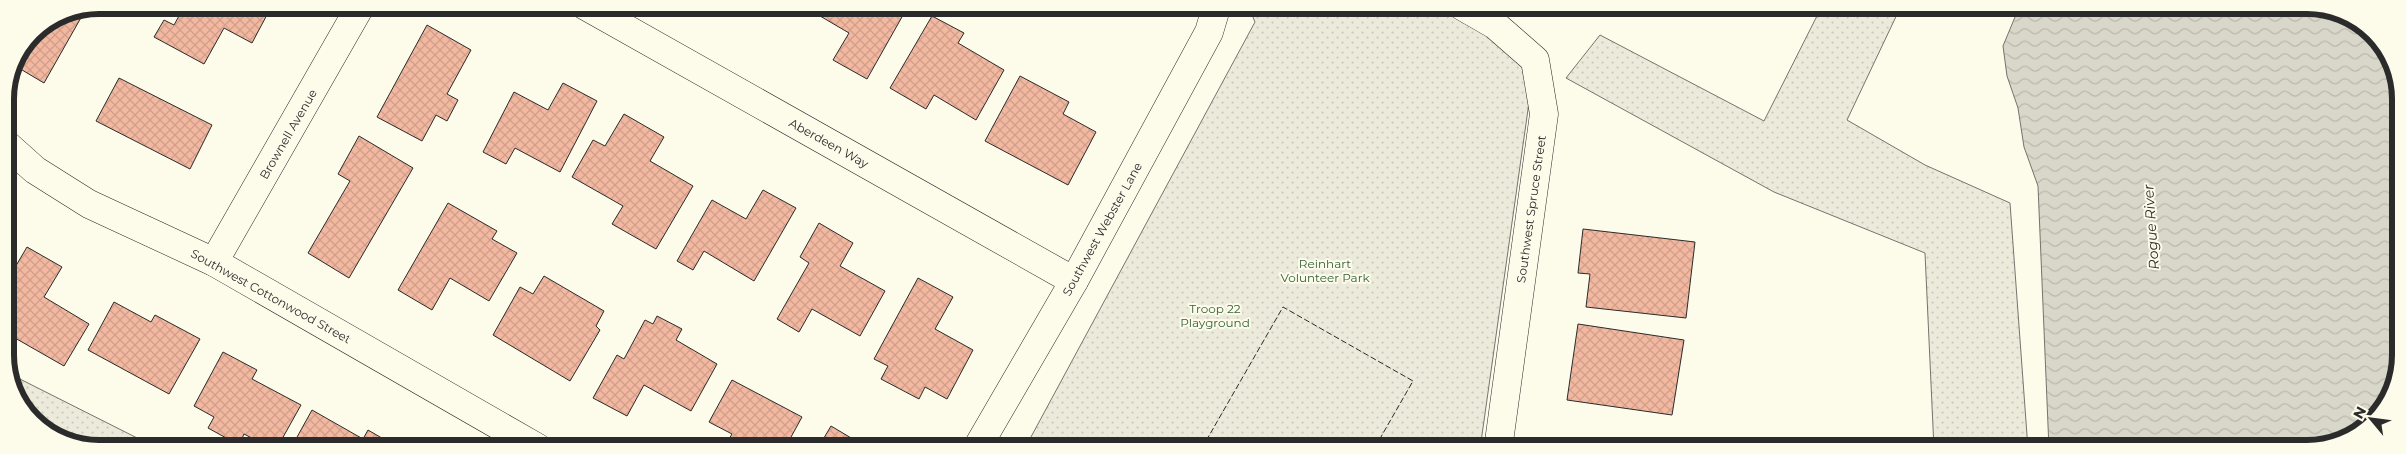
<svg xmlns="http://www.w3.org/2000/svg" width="2406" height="454" font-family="Montserrat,sans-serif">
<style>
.park{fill:url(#park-dots);stroke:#74746e}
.water{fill:url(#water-waves);stroke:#74746e}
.building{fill:url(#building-cross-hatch);stroke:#2b2b2b}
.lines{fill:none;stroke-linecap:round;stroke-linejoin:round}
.minor-casing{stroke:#2b2b2b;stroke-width:29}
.minor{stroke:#fdfbea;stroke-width:28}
.fence{stroke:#2b2b2b;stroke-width:1;stroke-dasharray:6 2.5;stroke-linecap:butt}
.labels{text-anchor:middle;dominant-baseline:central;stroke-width:4;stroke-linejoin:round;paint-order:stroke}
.street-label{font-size:12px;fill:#2b2b2b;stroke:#fdfbea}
.park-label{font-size:12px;fill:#34623c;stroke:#fdfbea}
.water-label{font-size:14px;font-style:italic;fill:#2b2b2b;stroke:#fdfbea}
.rim{fill:none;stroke:#2b2b2b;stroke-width:6}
</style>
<defs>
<pattern id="park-dots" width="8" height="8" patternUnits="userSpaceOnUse" patternTransform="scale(1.25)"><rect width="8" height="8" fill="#ecebdb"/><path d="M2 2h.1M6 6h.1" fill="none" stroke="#cbcabc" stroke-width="1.8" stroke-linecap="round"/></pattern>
<pattern id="water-waves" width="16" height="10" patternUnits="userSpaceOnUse" patternTransform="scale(1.25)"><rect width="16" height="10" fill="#d8d7c9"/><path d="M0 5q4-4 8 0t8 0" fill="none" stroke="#bab9ad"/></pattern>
<pattern id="building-cross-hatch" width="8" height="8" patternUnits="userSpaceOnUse" patternTransform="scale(1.25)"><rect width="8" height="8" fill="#f2b8a0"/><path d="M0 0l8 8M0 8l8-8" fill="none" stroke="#d09e8a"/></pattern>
</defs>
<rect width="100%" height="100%" fill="#fdfbea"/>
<g class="park">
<polygon points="1248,5 1443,6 1535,60 1480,449 1025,448 1255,22"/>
<polygon points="1822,6 1901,6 1847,120 1925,165 2010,203 2028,449 1934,449 1925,253 1774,192 1566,78 1600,35 1764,121"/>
<polygon points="8,373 157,448 86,448 37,425 8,379"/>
</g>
<polygon class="water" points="2014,6 2320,6 2369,29 2398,79 2400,368 2369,425 2313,449 2049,449 2038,186 2024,147 2018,108 2007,76 2003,46 2015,17"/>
<g class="building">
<polygon points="185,5 259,5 269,11 252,43 224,28 204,64 154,37 164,20 174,25"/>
<polygon points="820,5 902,5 907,8 867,79 833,60 849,33 815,13"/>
<polygon points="87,7 44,83 12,64 33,32 63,12"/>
<polygon points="932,16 964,33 958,43 1004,70 976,120 934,95 926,109 890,88"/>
<polygon points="427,25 471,50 447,94 458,100 447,121 436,115 422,141 377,117"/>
<polygon points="1020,76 1069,102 1063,114 1096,132 1068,185 985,141"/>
<polygon points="119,78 212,125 190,169 96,121"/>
<polygon points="563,83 597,101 560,172 515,148 506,164 483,152 514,92 548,110"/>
<polygon points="624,114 664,137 650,161 693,186 656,249 612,224 623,206 572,177 593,140 605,146"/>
<polygon points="359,136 413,168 349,278 308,253 350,181 338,174"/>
<polygon points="763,190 796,208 754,281 704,251 693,270 677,261 712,200 746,219"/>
<polygon points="448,203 497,231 492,239 517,253 489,301 450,278 432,310 398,290"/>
<polygon points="819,223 853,243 840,266 885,291 860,336 812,309 799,332 777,319 809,263 800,257"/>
<polygon points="1583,229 1695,242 1686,318 1586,307 1590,274 1578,273"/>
<polygon points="27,247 62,267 44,297 89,324 64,366 8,334 7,281"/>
<polygon points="544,276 604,311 596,326 600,330 570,381 493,335 520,287 533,294"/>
<polygon points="918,278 953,297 935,329 973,350 947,399 925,387 919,399 881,379 888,366 874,359"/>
<polygon points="114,302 151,322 155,315 200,339 169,394 88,350"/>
<polygon points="657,316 682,329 676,340 717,364 691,411 644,385 627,416 593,398 617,355 624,359 645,320 653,324"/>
<polygon points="1578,324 1684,340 1672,415 1567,400"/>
<polygon points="223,352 257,370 252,379 301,405 277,448 271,448 244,434 239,445 208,428 214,417 194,406"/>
<polygon points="732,380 802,417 785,448 729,448 725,446 732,434 709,422"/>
<polygon points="312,410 363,439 368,430 399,448 291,448"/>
<polygon points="831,426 868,448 818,448"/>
<polygon points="883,440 897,448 878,448"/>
</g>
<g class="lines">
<g class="minor-casing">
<g id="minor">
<polyline points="584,5 1074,281"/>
<polyline points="1462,6 1495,25 1535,60 1544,114 1498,449"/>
<polyline points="6,144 35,170 89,204 214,262 538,448"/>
<polyline points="214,262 361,5"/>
<polyline points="977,448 1074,281 1209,32 1217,5"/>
</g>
</g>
<use href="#minor" class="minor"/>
<polyline class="fence" points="1202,448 1283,307 1413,381 1374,449"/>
</g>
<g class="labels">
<g class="street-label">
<text transform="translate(288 134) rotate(-60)">Brownell Avenue</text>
<text transform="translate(829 143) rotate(29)">Aberdeen Way</text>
<text transform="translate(1531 209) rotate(-82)">Southwest Spruce Street</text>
<text transform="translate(1102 229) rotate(-61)">Southwest Webster Lane</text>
<text transform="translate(271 296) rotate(29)">Southwest Cottonwood Street</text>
</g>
<g class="park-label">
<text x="1325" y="263">Reinhart<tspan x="1325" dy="14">Volunteer Park</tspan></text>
<text x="1215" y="308">Troop 22<tspan x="1215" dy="14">Playground</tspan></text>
</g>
<g class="water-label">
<text transform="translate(2151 227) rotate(-94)">Rogue River</text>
</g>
</g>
<path d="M0 0H2406V454H0ZM99 14H2307A85 85 0 0 1 2392 99V355A85 85 0 0 1 2307 440H99A85 85 0 0 1 14 355V99A85 85 0 0 1 99 14Z" fill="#fdfbea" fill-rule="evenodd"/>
<path class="rim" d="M99 14H2307A85 85 0 0 1 2392 99V355A85 85 0 0 1 2307 440H99A85 85 0 0 1 14 355V99A85 85 0 0 1 99 14Z"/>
<g transform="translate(2371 419) rotate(299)" stroke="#fdfbea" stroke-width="4" paint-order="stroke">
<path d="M0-4L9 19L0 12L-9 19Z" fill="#2b2b2b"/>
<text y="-8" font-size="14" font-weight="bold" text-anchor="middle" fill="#2b2b2b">N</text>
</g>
</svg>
